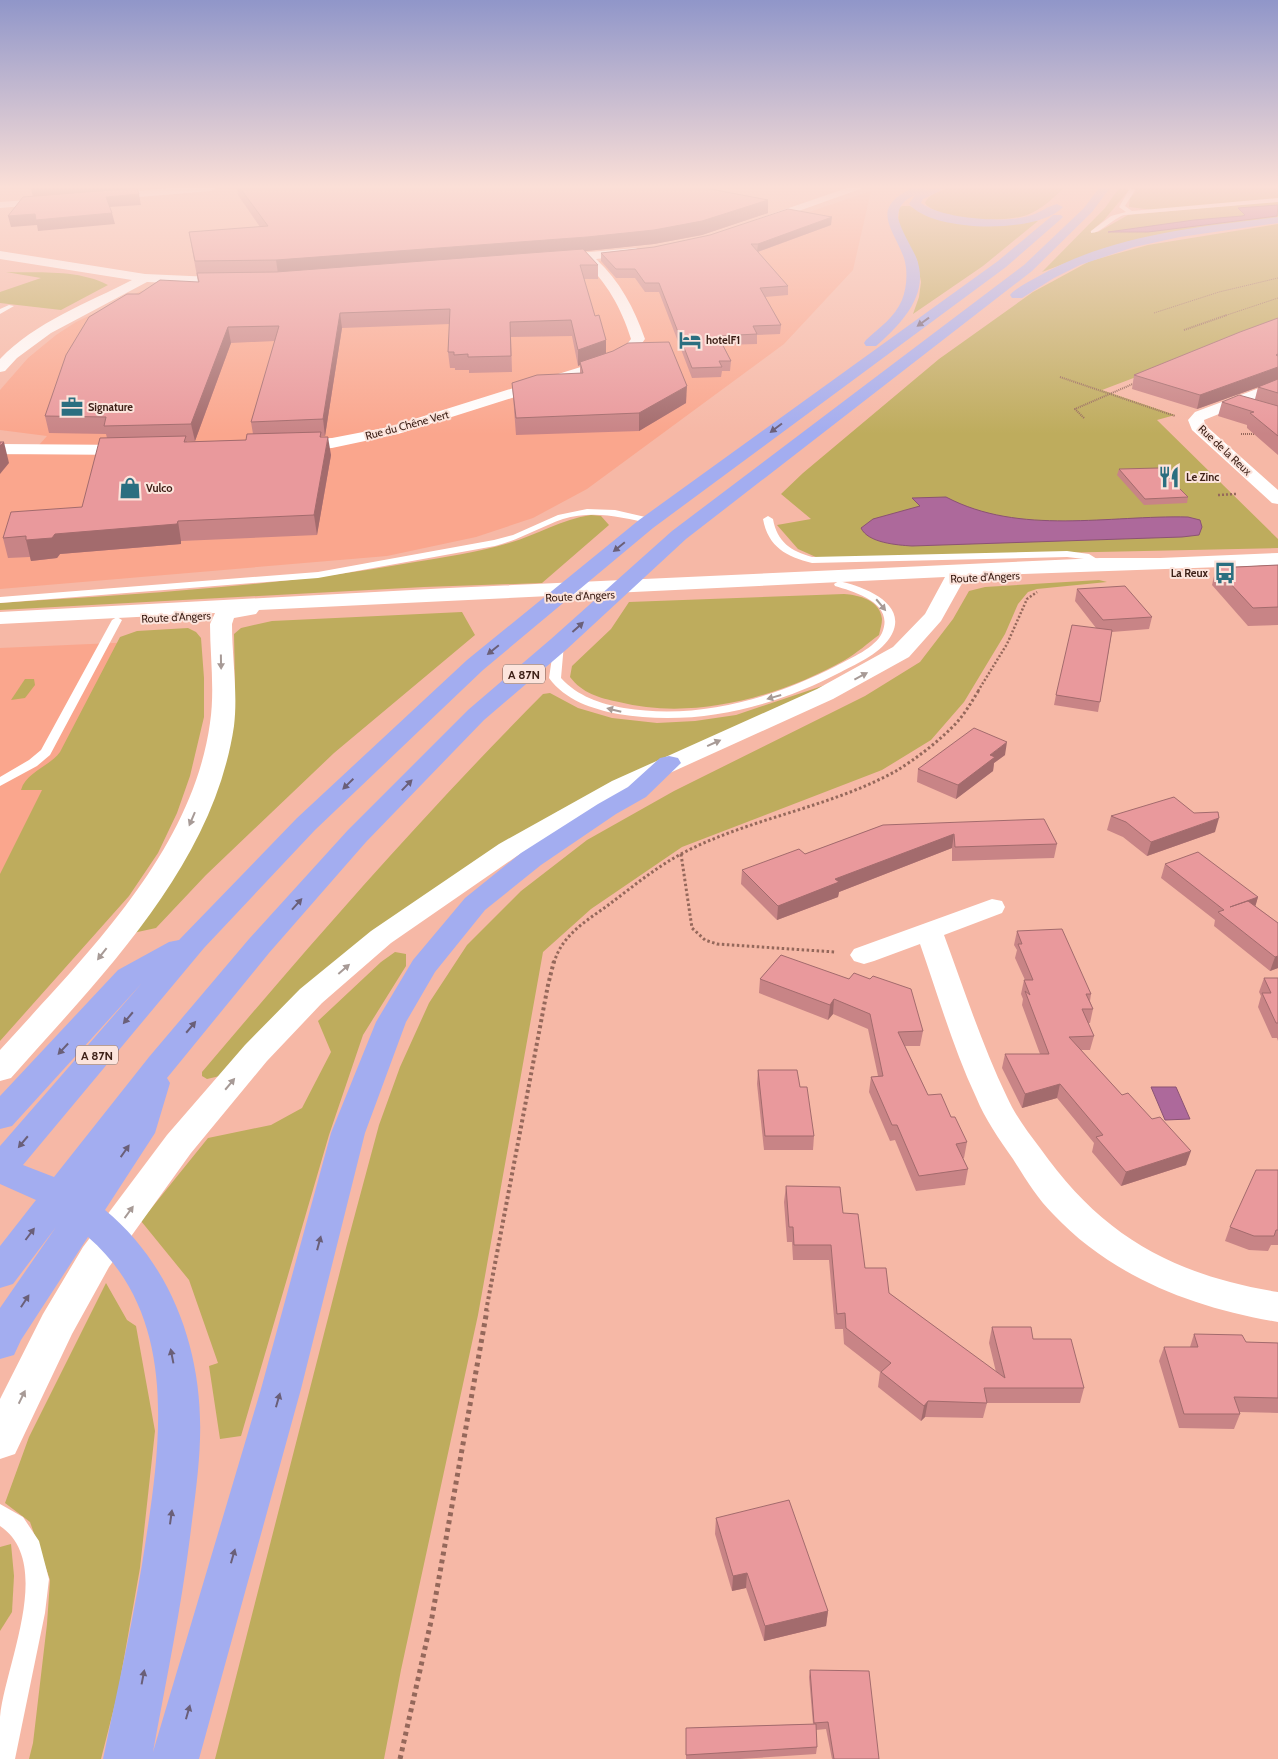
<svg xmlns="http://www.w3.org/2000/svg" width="1278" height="1759" font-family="Cabin,sans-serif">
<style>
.built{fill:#faa68d}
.green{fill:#beac5d}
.water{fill:#ad699b;stroke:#8b5373}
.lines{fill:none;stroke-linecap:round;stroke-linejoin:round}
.path-far5{stroke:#95685b;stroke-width:1;stroke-dasharray:1 1;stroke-linecap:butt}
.path-far4{stroke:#95685b;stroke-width:2;stroke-dasharray:1 1;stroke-linecap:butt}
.path-far3{stroke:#95685b;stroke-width:2.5;stroke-dasharray:2 2;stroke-linecap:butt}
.path-far2{stroke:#95685b;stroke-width:3;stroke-dasharray:2.5 2.5;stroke-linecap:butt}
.path-far1{stroke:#95685b;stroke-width:4;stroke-dasharray:3 3;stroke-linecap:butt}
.path{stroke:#95685b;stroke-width:5;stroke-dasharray:4 4;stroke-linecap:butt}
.lane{fill:#fff;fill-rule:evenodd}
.street{fill:#fff;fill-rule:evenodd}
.secondary{fill:#fff;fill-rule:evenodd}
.highway{fill:#a3adf0;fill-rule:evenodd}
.wall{fill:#c88486;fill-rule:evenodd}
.shaded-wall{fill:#a36b6d}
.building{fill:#e9999c;stroke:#a36b6d}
.oneway{fill:#6a5f78}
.oneway2{fill:#a79a96}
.labels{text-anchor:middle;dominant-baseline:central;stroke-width:4;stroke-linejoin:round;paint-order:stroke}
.far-poi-label{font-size:11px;font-weight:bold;fill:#3c1f16;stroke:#fce4dc;text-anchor:start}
.far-street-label{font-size:11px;fill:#3c1f16;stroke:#fce4dc}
.shield{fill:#fce4dc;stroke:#765a51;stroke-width:1}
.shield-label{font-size:12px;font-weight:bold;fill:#3c1f16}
</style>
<rect width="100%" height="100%" fill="#f6b8a6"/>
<g class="built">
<polygon points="871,191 853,270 784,344 587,489 533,518 476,537 387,556 0,589 0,455 31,454 47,436 0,430 0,390 28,358 56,335 76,322 141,291 168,287 602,261 730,239"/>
<polygon points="158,641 0,929 0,648"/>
</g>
<g class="green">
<path d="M949 188H1064C1053 198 1041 210 1027 215 1005 223 940 222 925 203 929 194 939 191 949 188Z"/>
<polygon points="1119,188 1129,190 1104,220 1090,232 1098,232 1128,215 1278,201 1278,218 1106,248 1042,272 1105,208"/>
<polygon points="1134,188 1278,188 1278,199 1154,210 1129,207 1130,198 1136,191"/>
<polygon points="902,206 910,206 925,215 953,221 1038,221 983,266 913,314 919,297 921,282 917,260 898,224 899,208"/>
<polygon points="1278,224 1278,323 1102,390 1175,415 1157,420 1278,539 1278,548 818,558 798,549 777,525 811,519 781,494 803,473 939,359 1033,292 1090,261 1148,245"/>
<path d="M6 272C38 273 78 269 108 285L61 310 0 303V292L41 278Z"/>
<path d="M591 515 601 516 609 525 542 583 424 587 0 610V603C137 594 274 587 409 563 441 558 479 552 509 543 537 535 562 519 591 515Z"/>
<polygon points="1099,580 1107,582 1037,589 1028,592 1018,604 1005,634 964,702 931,740 882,770 682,847 591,909 543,952 478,1315 401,1670 384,1759 215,1759 347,1244 379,1125 400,1067 429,1003 467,945 521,891 587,840 674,791 865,696 920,662 953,619 969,591 985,587"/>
<path d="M844 594C859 595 880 600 882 619 882 624 880 630 879 635 868 643 857 653 845 660 779 697 693 721 619 702 599 698 582 693 570 677L572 666 611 629 629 602Z"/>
<polygon points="462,612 475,635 334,753 206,875 156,928 133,933 231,738 235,689 234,634 241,628 272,621"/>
<path d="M188 628 196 632 201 638 204 678V717L190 776 177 813 158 853 129 896 0 1041V874L42 790H21C26 772 49 767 60 752L120 637 137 631Z"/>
<polygon points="25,679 34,679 35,685 25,698 11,700"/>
<path d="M843 679 557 812 220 1076 207 1079 202 1076V1072C312 942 424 814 543 694L550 693 578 708 612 718 657 723 695 721 736 715Z"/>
<polygon points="395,952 406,954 406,966 363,1035 329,1135 241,1436 220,1439 209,1366 218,1363 189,1280 141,1221 208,1138 271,1125 302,1108 331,1052 318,1021 381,962"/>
<polygon points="106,1283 127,1320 136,1326 155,1431 140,1568 118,1692 101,1759 29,1759 33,1743 47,1624 50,1580 30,1522 5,1503 29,1437"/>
<polygon points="11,1544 14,1576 12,1612 0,1631 0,1547"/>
</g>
<g class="water">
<polygon points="1278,205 1277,216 1148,232 1108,232 1194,220 1242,216 1245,215 1238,208"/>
<path d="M946 497C1020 536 1109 515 1188 517L1200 520 1202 527 1199 535 1182 537 912 546C897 545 868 543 861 528L873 519 920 506 912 498Z"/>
<polygon points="1151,1087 1176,1087 1190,1119 1165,1120"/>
</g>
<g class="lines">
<g class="path-far5">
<polyline points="1154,313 1219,292 1278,278"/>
<polyline points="1224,316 1278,298"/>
</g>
<g class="path-far4">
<polyline points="1184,330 1227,315"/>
<polyline points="1060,377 1175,416"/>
<polyline points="1084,418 1075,409 1135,383"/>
<polyline points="1241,434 1258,434"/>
</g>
<g class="path-far3">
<polyline points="1218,495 1236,494"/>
<polyline points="978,691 1007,644 1027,599 1037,592"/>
</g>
<g class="path-far2">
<polyline points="681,854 692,928 705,940 717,944 835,952"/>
<path d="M554 963C561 936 586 921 607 906 631 888 655 868 681 854 749 818 829 808 896 771 916 759 942 739 958 721 966 712 972 701 979 690"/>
</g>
<polyline class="path-far1" points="486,1311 548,985 554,961"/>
<polyline class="path" points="400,1759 432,1617 487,1310"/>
<g class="lane">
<path d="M1128 188 1135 190 1125 206 1132 211 1278 198V202L1124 215C1112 219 1101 233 1091 233V231L1111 216 1126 212 1119 207 1129 190Z"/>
<polygon points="9,305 14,306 0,314 0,309"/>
<path d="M587 509 615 510 654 519 656 521 651 524C622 517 593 510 563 519 540 527 519 540 495 546L318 578 0 603V597L318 572 494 540 513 535 558 515Z"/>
<path d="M768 516 773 519C777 542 791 551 812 557L1067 551 1089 554 1105 564 1100 567 1084 559 1067 557 812 563C787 557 768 547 763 519Z"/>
<path d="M839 581C861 586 908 602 892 634 882 653 858 663 841 672 772 708 695 727 618 714 592 709 565 700 549 678L554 644 559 641 564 644 561 678C577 696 601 704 624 708 698 720 771 699 836 666 851 658 875 648 882 633 895 603 855 592 835 586L834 584Z"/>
<polygon points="117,617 122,620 50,755 37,766 0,786 0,777 29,760 41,750 112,620"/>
<path d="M0 1504 23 1517 39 1541 49 1579 45 1613 15 1759H0C0 1745 0 1731 0 1717 5 1665 55 1563 0 1526Z"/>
</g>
<g class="street">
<polygon points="171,188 216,188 211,191 103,200 98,197 103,194"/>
<polygon points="847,188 863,188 765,223 761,224 755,221 757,219"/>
<polygon points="54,198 59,201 58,203 0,208 0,202"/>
<path d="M636 248 642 252 640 254 596 259C620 281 634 308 645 339L634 354 613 366 398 434 332 448 293 450 287 448 285 445 287 442 293 440 332 438 389 427 603 360 624 348 631 339C621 307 607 283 583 260L555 263 549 259 555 255Z"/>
<path d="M0 251 145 274 235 278 241 282 235 286 147 282 51 333 17 358 5 371 0 372V359C35 322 88 303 132 280L0 259Z"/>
<polygon points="1278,381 1278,390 1204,420 1205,425 1278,490 1278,504 1272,503 1192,430 1188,420 1195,412"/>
<polygon points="0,444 132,445 138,447 140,450 138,453 132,455 0,454"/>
<path d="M992 899 1002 901 1005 907 1002 913 944 935C964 989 982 1045 1007 1097 1015 1115 1028 1132 1040 1148 1102 1236 1173 1275 1278 1292V1322C1194 1308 1112 1277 1053 1214 1037 1198 1025 1178 1013 1159 999 1139 985 1119 976 1097 953 1048 938 995 920 944L874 961 864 964 854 961 850 955 854 949Z"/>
</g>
<path class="secondary" d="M1278 553V565L964 576 965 578 941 621 909 657 833 699 630 791 517 856 391 943 322 1003 267 1061 191 1153 109 1267 72 1334 15 1454 0 1459V1399L43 1314 83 1247 167 1135 245 1045 300 989 371 931 499 844 612 781 817 689 893 647 925 614 945 577 259 610 256 614 234 618 232 624C232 658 238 693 234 726 213 867 101 976 11 1078L0 1081V1050C84 957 192 853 210 723 215 690 210 656 210 624L215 613 0 624V612L449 588 1100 558H1160Z"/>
<g class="highway">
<path d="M912 188H926L925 190 941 188 940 191 923 199 921 203C942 219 1007 224 1032 215 1041 212 1048 206 1057 204L1063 207C1038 234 933 233 909 204L915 195C904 200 898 206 898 218 902 232 910 244 916 257 931 294 901 324 876 346H866L864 343 866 340C879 328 895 317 902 300 907 287 908 271 904 258 892 226 870 209 912 188Z"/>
<path d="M1099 188H1110L1092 212 1032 271 686 539 567 649 484 720 366 842 269 953 167 1078 170 1083 155 1133 105 1210C173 1266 203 1353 200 1439 199 1472 194 1504 190 1537 181 1609 166 1681 153 1752L261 1389 331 1133 376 1022 413 960 465 898 521 853 598 804 628 787 660 758 669 756 678 758 681 763 646 797 616 814 541 865 485 910 435 972 406 1022 365 1133 301 1389 199 1759H103C118 1686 135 1613 146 1539 162 1435 177 1314 88 1237L21 1340 14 1355 0 1359V1308L56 1227 13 1284 0 1288V1246L36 1200 0 1184V1146L142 983 12 1126 0 1129V1096L118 970 169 942 179 940 297 818 467 660 639 520 998 261 1053 215H1061L1063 217 1061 219 1006 267 653 528 483 670 315 830 204 948 23 1165 54 1177 149 1057 249 939 348 830 468 710 551 639 672 531 1024 265 1084 208Z"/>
<path d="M1278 217V223L1180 237 1134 247 1080 265 1054 278 1022 298H1012L1010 295C1017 287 1030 281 1039 276 1111 235 1197 227 1278 217Z"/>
</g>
</g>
<g class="wall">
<path d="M237 188H705L768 213 702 235 654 244 585 251 598 265V279H584L606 354 686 403 639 431 516 435 512 383 580 373V365L578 366 572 336 511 337 512 372 469 373V370H455V368H450L448 352 450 324 342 328 325 436H321L331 455 317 535 181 541V544L60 554 57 558 31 561 30 557 8 558 3 538 82 507 107 438 106 434 49 433 45 416 139 294 198 282 189 232 260 227 238 195ZM275 341 251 422 253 434 246 440 187 442V441H195L231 343Z"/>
<polygon points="831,225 758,252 788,286 788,295 765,297 781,325 780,334 757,335 757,344 723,345 731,361 730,371 722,371 721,377 692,378 659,292 645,292 635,278 616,278 601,261 601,253 654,247"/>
<polygon points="1278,318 1278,455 1247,428 1247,425 1218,416 1222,402 1255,399 1258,387 1197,409 1132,389 1134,375"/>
<polygon points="1119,469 1188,497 1187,503 1144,505 1117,475"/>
<polygon points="1278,565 1278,625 1248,626 1212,585 1216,568"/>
<polygon points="1077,589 1152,617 1149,629 1112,632 1098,712 1054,705 1056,695 1096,628 1075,601"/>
<polygon points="1005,755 994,763 993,771 956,799 917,782 918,769"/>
<polygon points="1111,816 1215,832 1147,856 1123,837 1107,830"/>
<polygon points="883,825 1057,844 1054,858 952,861 952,848 839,892 838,897 777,920 741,884 742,870 805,854"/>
<polygon points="1165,864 1258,897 1255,906 1278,923 1278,968 1270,971 1214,926 1215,920 1161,878"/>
<polygon points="1017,931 1091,994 1090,1001 1093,1009 1090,1023 1088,1023 1094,1036 1090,1050 1081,1050 1186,1165 1121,1186 1092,1152 1094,1143 1057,1098 1022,1108 1002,1068 1005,1054 1040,1054 1022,1005 1023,999 1021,994 1024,980 1025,980 1015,958 1017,950 1014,945"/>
<polygon points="781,955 923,1031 920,1046 905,1046 928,1095 951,1117 967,1142 964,1158 963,1158 968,1169 965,1185 916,1191 895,1140 890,1141 869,1092 871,1077 878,1076 868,1029 833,1014 828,1020 759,993 760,979"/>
<polygon points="1264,978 1278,978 1278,1041 1277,1038 1272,1038 1258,1007 1261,996 1259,992"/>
<polygon points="758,1070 800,1087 814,1136 813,1150 764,1150 757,1084"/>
<polygon points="1278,1170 1278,1245 1271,1245 1268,1251 1249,1250 1225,1241 1230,1227"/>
<polygon points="786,1186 843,1213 865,1268 889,1293 996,1372 989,1343 992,1327 1033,1339 1084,1388 1080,1403 987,1403 983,1418 925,1417 921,1421 878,1387 880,1372 844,1344 843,1329 835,1329 829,1260 793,1260 792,1242 787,1242 784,1202"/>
<polygon points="1194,1334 1246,1342 1278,1343 1278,1413 1239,1412 1240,1414 1234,1429 1179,1428 1159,1361 1164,1347 1190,1347"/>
<polygon points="716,1518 828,1611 826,1626 764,1641 746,1588 732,1591 715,1534"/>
<polygon points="810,1670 879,1759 832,1759 826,1729 816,1730 817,1747 816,1754 740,1759 686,1759 686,1728 813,1724 809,1677"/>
</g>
<g class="shaded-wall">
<polygon points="31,188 134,188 33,197"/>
<polygon points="139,194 141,205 109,207 106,197"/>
<polygon points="768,200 768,213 702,235 654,244 587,251 278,274 276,260"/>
<polygon points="112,213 115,224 38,231 37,225 11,227 8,216 35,214"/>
<polygon points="832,217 831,225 757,252 758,244"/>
<polygon points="340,313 342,328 325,436 323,419"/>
<polygon points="228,327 231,343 195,441 191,424"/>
<polygon points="606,340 606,356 580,362 580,365 578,366 578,350"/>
<polygon points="1278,367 1278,380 1197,409 1200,395"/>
<polygon points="687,386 686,403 639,431 639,413"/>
<polygon points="328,437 331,455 317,535 314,515"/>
<polygon points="4,442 9,463 0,474 0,446"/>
<polygon points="178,521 181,541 181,544 60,554 57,558 31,561 26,540 55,534"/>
<polygon points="1007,742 1005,755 994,763 993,771 956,799 958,785 990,755"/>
<polygon points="1219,818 1215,832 1147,856 1151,842"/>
<polygon points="954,834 952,848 839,892 838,897 777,920 778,906 835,879"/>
<polygon points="1258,897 1254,911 1230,907"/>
<polygon points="1278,956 1278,968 1270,971 1275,957"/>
<polygon points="834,999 833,1014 828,1020 830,1005"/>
<polygon points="1060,1084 1057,1098 1022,1108 1025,1094"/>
<polygon points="1191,1151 1186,1165 1121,1186 1126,1172"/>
<polygon points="928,1401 925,1417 921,1421 924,1406"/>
<polygon points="747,1573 746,1588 732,1591 733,1576"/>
<polygon points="828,1611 826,1626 764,1641 765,1626"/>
</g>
<g class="building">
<polygon points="137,188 139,194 106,197 112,213 36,220 35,214 8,216 23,197"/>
<polygon points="240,188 705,188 768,200 702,221 654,230 587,237 276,260 195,261 189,232 268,226"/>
<polygon points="788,209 832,217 758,244 751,244 788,286 760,288 781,325 753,326 757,334 718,336 731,361 719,361 722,367 692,368 659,283 645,283 635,269 616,269 601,253 654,247 710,235"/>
<polygon points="583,249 598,265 580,265 595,316 599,315 606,340 578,350 571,320 510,322 511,356 468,357 468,354 454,355 454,352 448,352 450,309 340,313 323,419 251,422 279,326 228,327 191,424 104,426 106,417 45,416 66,355 89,317 127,294 139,294 160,280 199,282 197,273 276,272"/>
<polygon points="1278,318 1278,354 1276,355 1278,356 1278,367 1200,395 1134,375 1240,332"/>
<polygon points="669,342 687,386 639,413 516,418 512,383 537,375 583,373 580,362 613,351 628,343"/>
<polygon points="1278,379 1278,393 1258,387"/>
<polygon points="1239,395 1278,406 1278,436 1250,413 1254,412 1222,402"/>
<polygon points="321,432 320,437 328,437 314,515 178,521 177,524 55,534 52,538 26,540 26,536 3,538 11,512 82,507 100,438 186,436 184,442 246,440 247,434"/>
<polygon points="0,442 4,442 0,446"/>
<polygon points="1159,468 1188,497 1145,499 1119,469"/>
<polygon points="1278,565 1278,607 1253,608 1216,568"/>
<polygon points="1125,586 1152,617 1103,620 1077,589"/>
<polygon points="1072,625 1112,630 1100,702 1056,695"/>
<polygon points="974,728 1007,742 990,755 995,757 958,785 918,769"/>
<polygon points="1174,797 1194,813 1218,812 1219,818 1151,842 1126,822 1111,816"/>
<polygon points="1044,819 1057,844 955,847 954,834 835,879 839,882 778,906 742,870 799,849 805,854 883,825"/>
<polygon points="1198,852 1258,897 1230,907 1248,901 1278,923 1278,956 1275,957 1218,912 1224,910 1165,864"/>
<polygon points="1062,929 1091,994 1086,994 1093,1009 1082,1009 1094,1036 1069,1037 1122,1095 1128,1093 1152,1119 1160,1117 1191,1151 1126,1172 1096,1137 1103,1135 1060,1084 1025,1094 1005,1054 1049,1054 1025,991 1030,995 1024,980 1033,980 1018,944 1022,944 1017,931"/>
<polygon points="781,955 849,979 854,973 870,979 873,976 911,989 923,1031 898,1032 928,1095 941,1094 951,1117 955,1117 967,1142 956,1144 968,1169 919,1176 897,1125 892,1125 871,1077 883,1076 870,1014 834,999 830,1005 760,979"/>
<polygon points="1264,978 1278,978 1278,1023 1276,1023 1262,993 1271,993"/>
<polygon points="758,1070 797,1070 800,1087 807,1087 814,1136 765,1136"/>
<polygon points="1256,1170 1278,1170 1278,1230 1276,1230 1274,1236 1254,1236 1230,1227"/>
<polygon points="786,1186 840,1187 843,1213 858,1214 865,1268 886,1268 889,1293 1005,1378 992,1327 1031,1327 1033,1339 1071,1339 1084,1388 984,1388 987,1403 928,1401 924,1406 881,1372 891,1363 846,1328 845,1313 837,1314 831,1245 794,1245 793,1227 789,1227"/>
<polygon points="1194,1334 1242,1335 1246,1342 1278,1343 1278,1398 1234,1397 1240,1414 1184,1414 1164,1347 1198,1347"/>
<polygon points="789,1500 828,1611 765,1626 747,1573 733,1576 716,1518"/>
<polygon points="810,1670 869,1671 879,1759 834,1759 828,1722 814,1723"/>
<polygon points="816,1724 817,1747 686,1755 686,1728"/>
</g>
<defs><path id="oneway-solid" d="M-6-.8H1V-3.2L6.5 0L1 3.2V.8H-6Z" transform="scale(1.25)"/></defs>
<g class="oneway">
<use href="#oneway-solid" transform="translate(923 322) rotate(144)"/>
<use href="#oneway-solid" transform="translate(776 428) rotate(143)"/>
<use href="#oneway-solid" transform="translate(619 547) rotate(141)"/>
<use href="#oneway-solid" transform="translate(578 627) rotate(-42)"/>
<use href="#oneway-solid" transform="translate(493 650) rotate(141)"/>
<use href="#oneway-solid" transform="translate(348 784) rotate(136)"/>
<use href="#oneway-solid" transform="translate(407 785) rotate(-46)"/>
<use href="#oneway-solid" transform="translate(297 904) rotate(-48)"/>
<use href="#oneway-solid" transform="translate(128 1018) rotate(130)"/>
<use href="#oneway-solid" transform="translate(191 1027) rotate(-50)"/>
<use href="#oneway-solid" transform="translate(63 1049) rotate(133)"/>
<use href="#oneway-solid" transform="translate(23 1142) rotate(130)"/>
<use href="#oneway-solid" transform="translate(125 1151) rotate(-55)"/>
<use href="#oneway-solid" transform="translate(30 1234) rotate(-53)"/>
<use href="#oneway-solid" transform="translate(319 1243) rotate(-75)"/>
<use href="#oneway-solid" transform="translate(25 1301) rotate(-57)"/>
<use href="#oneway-solid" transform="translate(172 1356) rotate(-101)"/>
<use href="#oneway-solid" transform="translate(278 1400) rotate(-74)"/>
<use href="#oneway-solid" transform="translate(171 1517) rotate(-82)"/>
<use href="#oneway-solid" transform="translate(233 1556) rotate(-74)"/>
<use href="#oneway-solid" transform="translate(143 1677) rotate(-79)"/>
<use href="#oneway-solid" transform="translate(188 1712) rotate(-74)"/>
</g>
<g class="oneway2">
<use href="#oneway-solid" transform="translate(881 605) rotate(50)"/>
<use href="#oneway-solid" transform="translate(221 662) rotate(89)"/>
<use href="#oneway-solid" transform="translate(861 676) rotate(-28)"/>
<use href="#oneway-solid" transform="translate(774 697) rotate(164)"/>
<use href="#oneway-solid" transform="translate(614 710) rotate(-166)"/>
<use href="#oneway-solid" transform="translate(714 743) rotate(-24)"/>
<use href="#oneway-solid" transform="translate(192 819) rotate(113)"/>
<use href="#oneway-solid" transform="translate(102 954) rotate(128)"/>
<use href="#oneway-solid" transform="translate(344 969) rotate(-41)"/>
<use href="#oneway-solid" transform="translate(230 1084) rotate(-50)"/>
<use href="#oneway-solid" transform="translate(129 1212) rotate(-54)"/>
<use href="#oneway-solid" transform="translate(22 1397) rotate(-64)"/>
</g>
<linearGradient id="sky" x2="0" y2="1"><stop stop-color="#9096c9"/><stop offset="0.43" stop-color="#fbdfd7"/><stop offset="1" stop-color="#fbdfd7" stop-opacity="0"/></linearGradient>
<rect width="1278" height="434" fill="url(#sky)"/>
<defs>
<g id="hotel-bare" transform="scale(1.725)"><path d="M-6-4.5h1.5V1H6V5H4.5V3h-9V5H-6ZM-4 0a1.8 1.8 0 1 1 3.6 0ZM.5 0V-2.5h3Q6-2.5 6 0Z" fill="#2b6f80" stroke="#fce4dc" stroke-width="2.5" paint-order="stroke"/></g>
<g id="office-bare" transform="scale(1.725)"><path d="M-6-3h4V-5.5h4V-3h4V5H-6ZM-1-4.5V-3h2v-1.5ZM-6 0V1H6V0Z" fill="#2b6f80" stroke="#fce4dc" stroke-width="2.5" paint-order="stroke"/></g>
<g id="restaurant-bare" transform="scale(1.725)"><path d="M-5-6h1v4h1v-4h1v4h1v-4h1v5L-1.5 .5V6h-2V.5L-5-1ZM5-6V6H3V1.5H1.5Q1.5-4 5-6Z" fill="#2b6f80" stroke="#fce4dc" stroke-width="2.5" paint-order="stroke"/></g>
<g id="shop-bare" transform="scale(1.725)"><path d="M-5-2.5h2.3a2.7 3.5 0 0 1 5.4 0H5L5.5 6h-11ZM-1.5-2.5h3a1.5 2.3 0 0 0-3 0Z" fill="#2b6f80" stroke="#fce4dc" stroke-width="2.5" paint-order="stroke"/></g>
<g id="bus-bare" transform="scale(1.725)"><path d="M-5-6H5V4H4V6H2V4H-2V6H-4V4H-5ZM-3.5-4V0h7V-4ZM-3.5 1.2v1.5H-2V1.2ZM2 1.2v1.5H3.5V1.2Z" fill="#2b6f80" stroke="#fce4dc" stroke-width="2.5" paint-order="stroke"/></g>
</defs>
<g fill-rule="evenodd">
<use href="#hotel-bare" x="690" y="340"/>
<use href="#office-bare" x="72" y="407"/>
<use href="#restaurant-bare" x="1169" y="477"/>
<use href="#shop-bare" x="130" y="488"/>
<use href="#bus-bare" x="1225" y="573"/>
</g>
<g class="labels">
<g class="far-poi-label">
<text x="706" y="340">hotelF1</text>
<text x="88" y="407">Signature</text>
<text x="1186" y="477">Le Zinc</text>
<text x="146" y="488">Vulco</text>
<text x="1208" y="573" text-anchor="end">La Reux</text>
</g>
<g class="far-street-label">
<text transform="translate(407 425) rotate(-15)">Rue du Chêne Vert</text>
<text transform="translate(1225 450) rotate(43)">Rue de la Reux</text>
<text transform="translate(985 577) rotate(-3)">Route d’Angers</text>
<text transform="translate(580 596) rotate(-3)">Route d’Angers</text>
<text transform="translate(176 617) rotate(-3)">Route d’Angers</text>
</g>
<g class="shield">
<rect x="503" y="664.5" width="42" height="19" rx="4"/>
<rect x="76" y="1045.5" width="42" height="19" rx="4"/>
</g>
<g class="shield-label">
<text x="524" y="674">A 87N</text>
<text x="97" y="1055">A 87N</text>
</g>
</g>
</svg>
